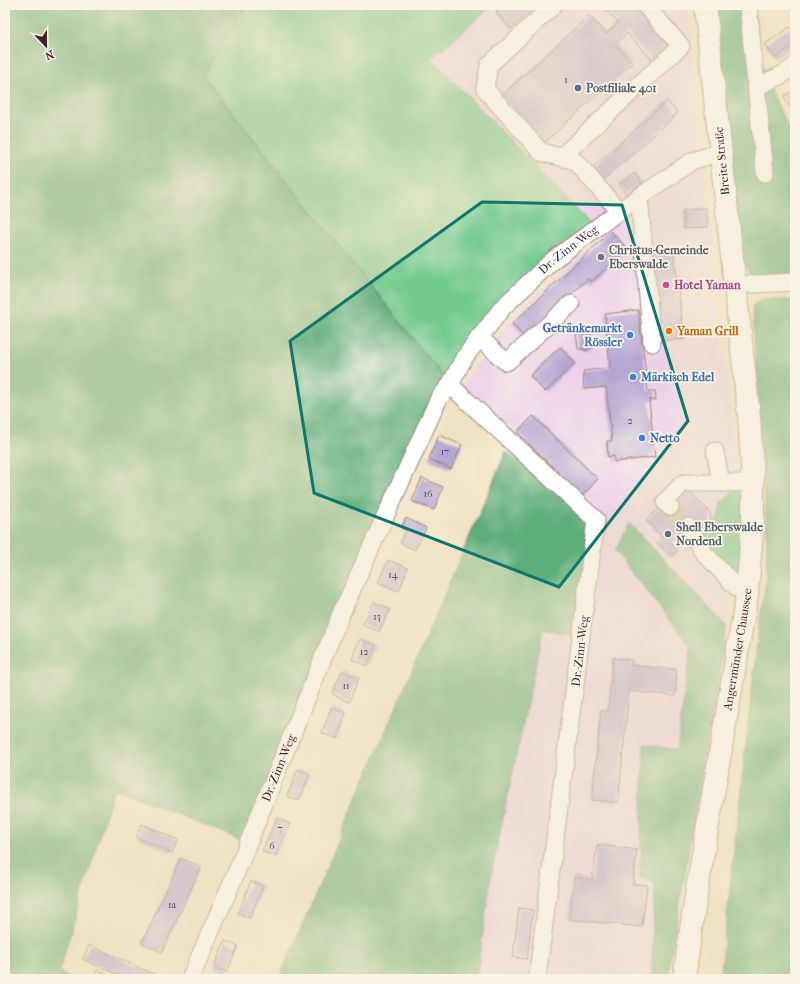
<svg xmlns="http://www.w3.org/2000/svg" width="800" height="984" font-family="'IM FELL French Canon',serif">
<style>
.built{fill:#edd1e9}
.green{fill:#73ca8f;stroke:#5e745d}
.forest{fill:#5eae7a;stroke:#546652}
.building{fill:#b5a7d4}
.lines{fill:none;stroke-linecap:round;stroke-linejoin:round}
.minor-tunnel{stroke:#cfbca5;stroke-width:17;stroke-dasharray:17 8;stroke-linecap:butt}
.minor-casing{stroke:#9d8178;stroke-width:19}
.major-casing{stroke:#9d8178;stroke-width:24}
.minor{stroke:#fff;stroke-width:17}
.major{stroke:#fff;stroke-width:22}
.marked{fill:none;stroke:#0f766e;stroke-width:3;stroke-linejoin:round}
.service-dot{fill:#5c6f8a;stroke:#fcf5e5;stroke-width:1.5}
.worship-dot{fill:#6b7280;stroke:#fcf5e5;stroke-width:1.5}
.hotel-dot{fill:#d1479c;stroke:#fcf5e5;stroke-width:1.5}
.food-dot{fill:#e8710a;stroke:#fcf5e5;stroke-width:1.5}
.shop-dot{fill:#3f7fe0;stroke:#fcf5e5;stroke-width:1.5}
.labels{text-anchor:middle;dominant-baseline:central;stroke-width:3.5;stroke-linejoin:round;paint-order:stroke}
.number-label{font-size:10px;fill:#654155}
.service-label{font-size:12px;font-weight:bold;fill:#4e5e75;stroke:#fcf5e5;text-anchor:start}
.street-label{font-size:12px;fill:#4a1f2b;stroke:#fcf5e5}
.worship-label{font-size:12px;font-weight:bold;fill:#5b616d;stroke:#fcf5e5;text-anchor:start}
.hotel-label{font-size:12px;font-weight:bold;fill:#b23c85;stroke:#fcf5e5;text-anchor:start}
.shop-label{font-size:12px;font-weight:bold;fill:#366cbe;stroke:#fcf5e5;text-anchor:start}
.food-label{font-size:12px;font-weight:bold;fill:#c56008;stroke:#fcf5e5;text-anchor:start}
</style>
<rect width="100%" height="100%" fill="#fcf5e5"/>
<filter id="ink" filterUnits="userSpaceOnUse"><feTurbulence type="fractalNoise" baseFrequency=".025" numOctaves="2"/><feDisplacementMap in="SourceGraphic" scale="8" xChannelSelector="R" yChannelSelector="G"/><feConvolveMatrix kernelMatrix="1 2 1 2 8 2 1 2 1" color-interpolation-filters="sRGB"/></filter>
<filter id="wash" filterUnits="userSpaceOnUse"><feTurbulence type="fractalNoise" baseFrequency=".012" numOctaves="4" result="noise"/><feDisplacementMap in="SourceGraphic" scale="16" xChannelSelector="R" yChannelSelector="G"/><feGaussianBlur stdDeviation="0.9" result="paint"/><feColorMatrix in="noise" values="0 0 0 0 0 0 0 0 0 0 0 0 0 0 0 0 0 1.4 0 .05"/><feComposite in="paint" operator="in"/></filter>
<g filter="url(#wash)">
<rect width="100%" height="100%" fill="#f0e3c4"/>
<polygon class="built" points="493,5 687,5 724,344 739,500 737,572 729,598 727,626 630,524 616,551 691,647 677,750 645,744 655,883 651,979 476,979 492,870 543,629 581,636 596,520 462,384 511,319 601,236 431,57"/>
<g class="green">
<polygon points="247,5 493,5 431,58 595,229 503,307 450,385 203,75"/>
<polygon points="740,486 746,491 742,580 736,583 699,538 719,519 721,504"/>
</g>
<g class="forest">
<polygon points="5,5 247,5 203,76 450,385 248,843 114,788 59,971 72,979 5,979"/>
<polygon points="711,5 754,5 759,55 772,95 795,139 795,277 764,278 750,273 742,260"/>
<polygon points="763,299 795,300 795,979 720,979 760,618 766,581 767,538 752,306"/>
<polygon points="506,452 596,520 581,636 543,629 492,870 476,979 279,979"/>
<polygon points="629,523 727,626 670,962 669,979 651,979 655,883 640,878 644,744 677,750 691,647 615,551"/>
</g>
<g id="blocks">
<g class="building">
<polygon points="505,5 538,5 511,29 496,12"/>
<polygon points="601,5 633,5 672,47 655,63 627,33 615,44 632,63 544,143 501,96 589,16 606,34 618,23"/>
<polygon points="790,27 795,34 795,44 775,58 765,44"/>
<polygon points="795,90 795,106 790,108 784,96"/>
<polygon points="667,101 678,113 599,184 588,172"/>
<polygon points="635,173 642,183 626,194 619,184"/>
<polygon points="706,208 708,227 684,229 683,210"/>
<polygon points="611,231 628,249 591,282 588,279 524,337 512,324"/>
<polygon points="673,247 684,339 660,341 649,250"/>
<polygon points="638,310 648,391 655,391 656,400 649,400 655,457 614,462 614,456 608,457 607,441 612,441 606,387 584,389 583,371 610,368 605,314"/>
<polygon points="590,329 592,348 587,348 588,350 584,351 584,349 578,349 576,331"/>
<polygon points="560,347 575,363 545,392 530,376"/>
<polygon points="533,416 598,479 582,496 517,432"/>
<polygon points="439,435 462,445 451,469 429,459"/>
<polygon points="422,478 443,487 434,510 412,501"/>
<polygon points="684,486 710,512 711,522 700,533 682,532 680,530 669,541 678,550 671,557 657,543 662,537 646,520"/>
<polygon points="406,518 426,528 415,550 400,543 406,531 401,529"/>
<polygon points="388,560 408,568 399,591 378,582"/>
<polygon points="374,602 390,609 379,632 363,624"/>
<polygon points="360,639 376,645 367,666 352,659"/>
<polygon points="613,658 632,660 631,665 677,670 675,696 629,691 618,802 592,800 601,710 608,711"/>
<polygon points="342,671 359,678 349,702 332,694"/>
<polygon points="331,708 346,713 337,739 322,733"/>
<polygon points="298,769 310,774 299,801 287,796"/>
<polygon points="277,818 290,824 275,857 262,851"/>
<polygon points="142,824 178,840 172,853 136,837"/>
<polygon points="597,845 637,850 633,884 647,885 642,927 569,919 574,877 592,880"/>
<polygon points="181,858 201,867 162,952 142,943"/>
<polygon points="251,881 263,886 250,918 238,913"/>
<polygon points="519,908 533,910 527,959 513,957"/>
<polygon points="225,941 238,946 227,972 214,967"/>
<polygon points="89,945 165,979 127,979 83,959"/>
<polygon points="97,970 116,979 93,979"/>
</g>
</g>
</g>
<g filter="url(#ink)">
<use href="#blocks" fill-opacity="0" stroke="#9d8178" stroke-width="1"/>
<g class="lines">
<polyline class="minor-tunnel" points="670,507 688,527"/>
<g class="minor-casing">
<g id="minor">
<polyline points="554,5 489,65 485,89 541,152 575,161 619,211"/>
<polyline points="748,5 765,173"/>
<polyline points="756,87 782,75 795,66"/>
<polyline points="561,157 681,46 645,5"/>
<polyline points="636,200 640,206 652,343"/>
<polyline points="735,285 795,282"/>
<polyline points="479,337 506,362 508,361 571,304"/>
<polyline points="450,385 596,520 537,979"/>
<polyline points="715,451 721,483"/>
<polyline points="670,507 665,502 683,483 753,483"/>
<polyline points="688,527 704,553 736,587 747,595"/>
<path id="s1" d="M190 979 236 873 341 614 439 398 450 385 464 358 503 307 553 260 619 211 692 161 721 152"/>
</g>
</g>
<g class="major-casing">
<g id="major">
<path id="s2" d="M684 979 695 901 747 595 753 520V483L749 416 705 5"/>
</g>
</g>
<use href="#minor" class="minor"/>
<use href="#major" class="major"/>
</g>
</g>
<path d="M0 0H800V984H0ZM482 202 622 205 688 421 559 587 314 493 290 341Z" fill="#f0e3c4" fill-opacity=".55" fill-rule="evenodd"/>
<path class="marked" d="M482 202 622 205 688 421 559 587 314 493 290 341Z"/>
<g class="service-dot">
<circle cx="578" cy="88" r="4"/>
<circle cx="668" cy="534" r="4"/>
</g>
<circle class="worship-dot" cx="601" cy="257" r="4"/>
<circle class="hotel-dot" cx="666" cy="285" r="4"/>
<circle class="food-dot" cx="669" cy="331" r="4"/>
<g class="shop-dot">
<circle cx="630" cy="335" r="4"/>
<circle cx="633" cy="377" r="4"/>
<circle cx="642" cy="438" r="4"/>
</g>
<g class="labels">
<g class="number-label">
<text x="566" y="80">1</text>
<text x="630" y="421">2</text>
<text x="445" y="452">17</text>
<text x="428" y="494">16</text>
<text x="393" y="575">14</text>
<text x="377" y="617">13</text>
<text x="364" y="652">12</text>
<text x="346" y="686">11</text>
<text x="280" y="829">7</text>
<text x="272" y="846">6</text>
<text x="172" y="905">1a</text>
</g>
<g class="service-label">
<text x="586" y="88">Postfiliale 401</text>
<text x="676" y="527">Shell Eberswalde<tspan x="676" dy="14">Nordend</tspan></text>
</g>
<g class="street-label">
<text transform="translate(722 161) rotate(-96)">Breite Straße</text>
<text stroke="none"><textPath href="#s1" startOffset="831">Dr.-Zinn-Weg</textPath></text>
<text stroke="none"><textPath href="#s2" startOffset="334">Angermünder Chaussee</textPath></text>
<text transform="translate(580 651) rotate(-83)">Dr.-Zinn-Weg</text>
<text stroke="none"><textPath href="#s1" startOffset="229">Dr.-Zinn-Weg</textPath></text>
</g>
<g class="worship-label">
<text x="609" y="250">Christus-Gemeinde<tspan x="609" dy="14">Eberswalde</tspan></text>
</g>
<g class="hotel-label">
<text x="674" y="285">Hotel Yaman</text>
</g>
<g class="shop-label">
<text x="622" y="328" text-anchor="end">Getränkemarkt<tspan x="622" dy="14">Rössler</tspan></text>
<text x="641" y="377">Märkisch Edel</text>
<text x="650" y="438">Netto</text>
</g>
<g class="food-label">
<text x="677" y="331">Yaman Grill</text>
</g>
</g>
<rect width="800" height="984" fill="none" stroke="#fcf5e5" stroke-width="20"/>
<g transform="translate(46 46) rotate(158)" stroke="#fcf5e5" stroke-width="3" paint-order="stroke">
<path d="M0-3L7 15L0 10L-7 15Z" fill="#4a1f2b"/>
<text y="-6" font-size="11" font-weight="bold" text-anchor="middle" fill="#4a1f2b">N</text>
</g>
</svg>
